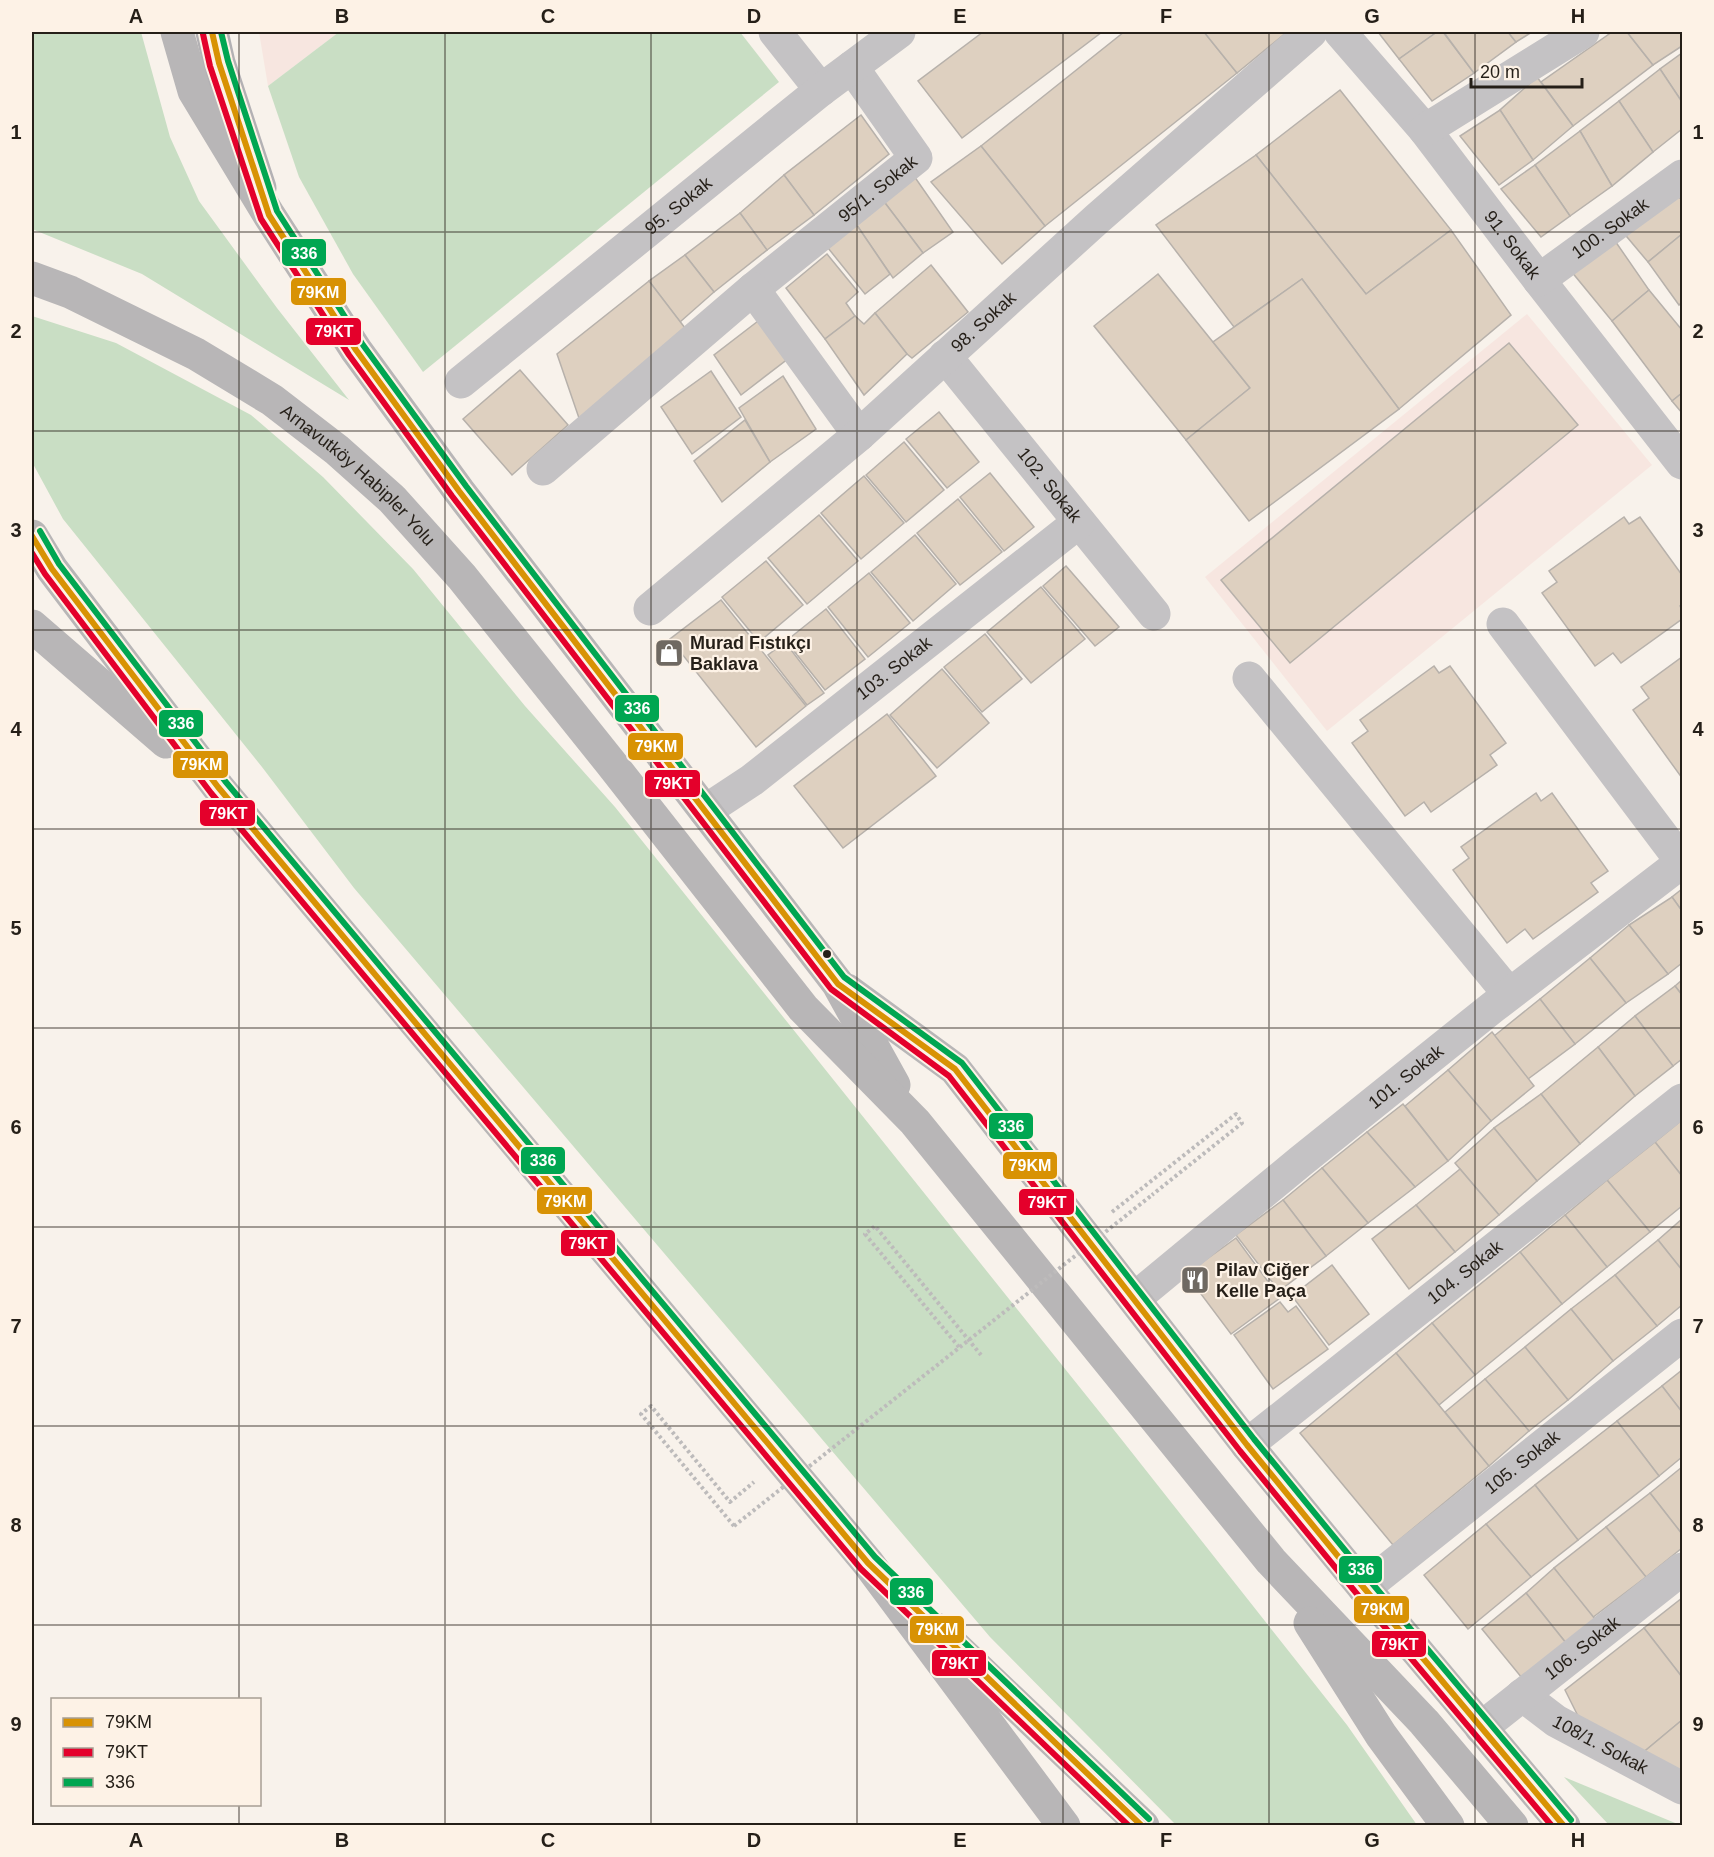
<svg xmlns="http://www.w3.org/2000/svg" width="1714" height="1857" font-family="Helvetica,sans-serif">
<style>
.education{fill:#f7e6e0}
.green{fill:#c9dec4}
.building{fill:#ded0c0;stroke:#b7b1ab;stroke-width:1.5}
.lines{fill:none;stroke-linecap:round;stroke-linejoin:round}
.path{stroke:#bdbbbb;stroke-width:4;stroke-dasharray:3 3;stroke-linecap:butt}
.minor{stroke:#c4c2c4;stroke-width:33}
.major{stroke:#b3b1b4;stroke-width:33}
.highway{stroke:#b8b6b7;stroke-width:33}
.path-bridge{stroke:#bdbbbb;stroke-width:4;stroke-dasharray:3 3;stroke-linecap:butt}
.bus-1-casing{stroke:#fdf2e6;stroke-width:10}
.bus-2-casing{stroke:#fdf2e6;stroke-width:10}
.bus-3-casing{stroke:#fdf2e6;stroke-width:10}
.bus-1{stroke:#d89204;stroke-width:6}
.bus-2{stroke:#e4002b;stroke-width:6}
.bus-3{stroke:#00a651;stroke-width:6}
.grid{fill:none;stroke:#251f18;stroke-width:1.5;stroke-opacity:0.55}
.bus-dot{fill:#251f18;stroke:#fdf2e6;stroke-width:2}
.labels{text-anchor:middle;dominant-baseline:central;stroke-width:4.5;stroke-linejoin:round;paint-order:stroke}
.street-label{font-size:18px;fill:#251f18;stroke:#fdf2e6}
.poi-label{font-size:18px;font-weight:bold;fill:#251f18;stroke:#fdf2e6;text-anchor:start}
.line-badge{stroke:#fdf2e6;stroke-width:2}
.badge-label{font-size:16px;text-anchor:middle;font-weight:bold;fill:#fff}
.neatline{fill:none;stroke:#251f18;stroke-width:2}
.grid-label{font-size:20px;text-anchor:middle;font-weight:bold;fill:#251f18}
</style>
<rect width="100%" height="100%" fill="#f8f2eb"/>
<g class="education">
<polygon points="259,32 339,32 268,86"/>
<polygon points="1527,314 1652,465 1327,731 1205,577"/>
</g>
<g class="green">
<polygon points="32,32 141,32 170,137 199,201 277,308 349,400 142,274 32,229"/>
<polygon points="339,32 740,32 779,82 423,372 353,274 299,177 268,86"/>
<polygon points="32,316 116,343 251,415 323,477 413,569 525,706 615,807 1122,1440 1347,1725 1417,1825 1176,1825 990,1637 354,888 262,767 63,519 32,462"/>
<polygon points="1564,1777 1680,1825 1609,1825"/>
</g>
<g class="building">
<polygon points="983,32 1102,32 962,138 918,81"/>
<polygon points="1124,32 1204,32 1237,73 1045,226 981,146"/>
<polygon points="1204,32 1287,32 1237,73"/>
<polygon points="1378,32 1437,32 1399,59"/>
<polygon points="1437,32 1443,32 1474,73 1432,101 1399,59"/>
<polygon points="1449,32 1508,32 1516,42 1474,73 1445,34"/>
<polygon points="1508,32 1532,32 1516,42"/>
<polygon points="1612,32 1627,32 1653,65 1573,126 1541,82"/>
<polygon points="1627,32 1682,32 1682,46 1653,65"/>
<polygon points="1682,53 1682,102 1660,69"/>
<polygon points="1660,69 1682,102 1682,129 1653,152 1619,101"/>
<polygon points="1537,77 1573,126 1533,160 1500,110"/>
<polygon points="1340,90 1451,230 1366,294 1256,155"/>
<polygon points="1619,101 1653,152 1612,186 1580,131"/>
<polygon points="1500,110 1533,160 1499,185 1460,136"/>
<polygon points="861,115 889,154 814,215 784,175"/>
<polygon points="1580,131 1612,186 1570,216 1535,165"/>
<polygon points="981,146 1045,226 1002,264 931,182"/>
<polygon points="1256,155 1366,294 1451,230 1511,315 1399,409 1302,279 1234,327 1156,225"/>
<polygon points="1535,165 1570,216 1541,237 1501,189"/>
<polygon points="784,175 814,215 767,250 740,213"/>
<polygon points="914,176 953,232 923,253 882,199"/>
<polygon points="1672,191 1682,200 1682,234 1648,262 1622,231"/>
<polygon points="882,199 923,253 893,278 854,221"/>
<polygon points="740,213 767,250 714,292 685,255"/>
<polygon points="854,221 890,274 865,294 824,243"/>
<polygon points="1682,234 1682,302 1679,305 1648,262"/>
<polygon points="1613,238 1649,290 1612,321 1571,271"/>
<polygon points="827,254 858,292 846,303 855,316 825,339 786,288"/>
<polygon points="685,255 714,292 680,322 649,281"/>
<polygon points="931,265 968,312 912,358 907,354 875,313"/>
<polygon points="1158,274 1250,388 1186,440 1094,326"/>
<polygon points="1302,279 1399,409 1249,521 1186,440 1250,388 1213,342"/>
<polygon points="649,281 685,328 580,421 557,354"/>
<polygon points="1649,290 1682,330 1682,393 1672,401 1612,321"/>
<polygon points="875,313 907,354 864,395 825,339 855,316 864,324"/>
<polygon points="762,318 789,358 741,395 714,355"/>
<polygon points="1509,343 1578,425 1290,663 1221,580"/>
<polygon points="520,370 568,425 512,475 463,419"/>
<polygon points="711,371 741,417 692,454 661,407"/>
<polygon points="783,376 816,429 770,462 739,408"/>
<polygon points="1682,393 1682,413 1672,401"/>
<polygon points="939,412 979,462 947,488 906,439"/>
<polygon points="745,420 770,462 722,502 694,461"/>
<polygon points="904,442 944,490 906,522 866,475"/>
<polygon points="990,473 1034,527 1004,551 960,497"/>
<polygon points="864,476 904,523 861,559 821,513"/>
<polygon points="958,499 1002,552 960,585 917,533"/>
<polygon points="819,515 858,561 807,604 768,558"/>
<polygon points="1624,517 1629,524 1640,517 1682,575 1682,604 1680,606 1682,610 1682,619 1621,663 1613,653 1595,666 1542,593 1557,582 1549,571"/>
<polygon points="915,535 956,584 913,621 871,572"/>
<polygon points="766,561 803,605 759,642 722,597"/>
<polygon points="1066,566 1119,627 1095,646 1043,586"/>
<polygon points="869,573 910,623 868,657 828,607"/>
<polygon points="1041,587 1085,639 1031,683 987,632"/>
<polygon points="721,600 806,706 756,747 670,639"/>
<polygon points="826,609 865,659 825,690 786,641"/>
<polygon points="985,634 1022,679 982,712 944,667"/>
<polygon points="785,642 824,693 807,705 768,655"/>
<polygon points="1682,657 1682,778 1633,710 1649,698 1641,687"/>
<polygon points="1434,666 1439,673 1450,666 1506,743 1490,755 1497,765 1431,812 1424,802 1405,816 1352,743 1368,731 1360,720"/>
<polygon points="942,669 989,723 937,768 890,715"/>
<polygon points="887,714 936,776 843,848 794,786"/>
<polygon points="1536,793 1541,801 1552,793 1608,871 1591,883 1598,892 1533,939 1525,929 1507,943 1453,870 1469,858 1461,847"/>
<polygon points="1682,889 1682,911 1672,897"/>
<polygon points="1672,897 1682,911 1682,963 1668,974 1629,925"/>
<polygon points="1629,925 1668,974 1626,1003 1590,958"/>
<polygon points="1590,958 1626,1003 1575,1044 1540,999"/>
<polygon points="1682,980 1682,995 1675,986"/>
<polygon points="1675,986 1682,995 1682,1059 1673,1066 1635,1016"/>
<polygon points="1540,999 1575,1044 1528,1079 1494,1036"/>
<polygon points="1635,1016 1673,1066 1635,1096 1598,1047"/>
<polygon points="1492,1032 1534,1086 1491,1121 1448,1070"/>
<polygon points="1598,1047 1635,1096 1580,1144 1541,1094"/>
<polygon points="1448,1070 1491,1121 1448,1161 1405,1106"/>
<polygon points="1541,1094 1580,1144 1537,1181 1494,1128"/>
<polygon points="1403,1104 1448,1161 1415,1187 1367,1132"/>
<polygon points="1682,1120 1682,1176 1655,1142"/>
<polygon points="1494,1128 1537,1181 1499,1215 1455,1163"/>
<polygon points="1367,1132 1415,1187 1368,1223 1322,1168"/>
<polygon points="1655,1142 1682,1176 1682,1206 1650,1232 1607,1180"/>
<polygon points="1322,1168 1368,1223 1326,1256 1283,1200"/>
<polygon points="1460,1169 1499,1215 1455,1252 1416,1205"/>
<polygon points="1607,1180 1650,1232 1607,1267 1565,1215"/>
<polygon points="1283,1200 1326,1256 1279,1291 1236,1235"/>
<polygon points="1416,1205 1455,1252 1409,1289 1372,1239"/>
<polygon points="1565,1215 1607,1267 1562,1304 1520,1252"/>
<polygon points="1682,1219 1682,1270 1658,1240"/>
<polygon points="1236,1238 1280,1298 1231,1334 1186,1274"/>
<polygon points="1658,1240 1682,1270 1682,1305 1657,1326 1615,1275"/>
<polygon points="1520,1252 1562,1304 1475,1375 1432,1323"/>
<polygon points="1332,1265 1369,1314 1329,1345 1292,1296"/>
<polygon points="1615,1275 1657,1326 1613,1361 1571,1309"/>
<polygon points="1280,1302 1288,1312 1296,1306 1328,1349 1273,1389 1234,1335"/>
<polygon points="1571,1309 1613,1361 1568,1400 1525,1347"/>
<polygon points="1432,1323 1475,1375 1439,1405 1396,1353"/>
<polygon points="1525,1347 1568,1400 1529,1431 1485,1379"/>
<polygon points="1396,1353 1489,1466 1393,1545 1300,1433"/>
<polygon points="1682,1370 1682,1412 1662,1386"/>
<polygon points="1485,1379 1529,1431 1489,1466 1445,1412"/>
<polygon points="1662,1386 1682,1412 1682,1457 1659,1476 1617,1421"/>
<polygon points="1617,1421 1659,1476 1578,1540 1535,1485"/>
<polygon points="1682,1467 1682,1534 1650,1493"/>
<polygon points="1535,1485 1578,1540 1531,1577 1486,1524"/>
<polygon points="1650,1493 1682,1534 1682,1548 1646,1577 1606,1527"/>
<polygon points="1486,1524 1531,1577 1468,1629 1424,1575"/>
<polygon points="1606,1527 1646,1577 1592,1618 1554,1568"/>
<polygon points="1554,1568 1595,1619 1566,1643 1526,1593"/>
<polygon points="1526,1593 1566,1643 1522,1678 1482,1629"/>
<polygon points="1682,1598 1682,1677 1644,1628"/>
<polygon points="1644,1628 1682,1677 1682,1720 1640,1755 1583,1726 1565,1690"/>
<polygon points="1682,1720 1682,1774 1640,1755"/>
</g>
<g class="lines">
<g class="path">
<polyline points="1112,1212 1236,1114 1242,1123 1152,1195"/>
<polyline points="959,1347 865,1234 875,1226 981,1355"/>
<polyline points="734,1526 641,1414 651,1406 730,1502 754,1482"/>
</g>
<g class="minor">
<polyline points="775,32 821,90"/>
<path id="s1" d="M1340 32 1425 130 1539 280 1682 463"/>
<polyline points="1425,130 1583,32"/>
<path id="s2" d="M1539 280 1682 176"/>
<path id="s3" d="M753 289 916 158 852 67"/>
<path id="s4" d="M945 356 1154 614"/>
<path id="s5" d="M461 382 821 90 899 32"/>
<polyline points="543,469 753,289 859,435"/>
<path id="s6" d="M650 609 859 435 1098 218 1311 32"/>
<polyline points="1249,678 1509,994"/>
<path id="s7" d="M705 811 752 780 1079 522"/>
<path id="s8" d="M1134 1299 1301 1161 1493 1007 1682 862 1503 624"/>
<path id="s9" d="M1247 1445 1682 1100"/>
<path id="s10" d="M1364 1588 1682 1335"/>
<path id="s11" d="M1522 1695 1556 1721 1682 1788"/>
<path id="s12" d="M1481 1728 1682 1569"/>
</g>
<polyline class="major" points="212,32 219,63 260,188"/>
<g class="highway">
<polyline points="177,32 194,91 269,215 356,350 459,491 838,984 894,1085"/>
<path id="s13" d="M32 278 70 292 196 354 272 400 337 450 392 499 462 577 610 762 803 1008 915 1122 1271 1561 1424 1722 1512 1826"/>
<polyline points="32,536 52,569 218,787 868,1563 1064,1826"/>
<polyline points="32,626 166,742"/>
<polyline points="847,990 955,1069 1247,1445 1364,1588 1564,1826"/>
<polyline points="1310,1623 1381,1735 1448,1826"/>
<polyline points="936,1629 1143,1826"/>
</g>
<polyline class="path-bridge" points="734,1526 1152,1195"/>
<g class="bus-1-casing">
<g id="bus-1">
<polyline points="212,32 219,63 269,215 356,350 459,491 838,984 955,1069 1247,1445 1364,1588 1564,1826"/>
<polyline points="32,536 52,569 218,787 868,1563 1142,1826"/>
</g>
</g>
<g class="bus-2-casing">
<g id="bus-2">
<polyline points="203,34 210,66 261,219 349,355 452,496 831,989 949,1076 1240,1451 1357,1594 1552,1826"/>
<polyline points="32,553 45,574 211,793 861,1569 1129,1826"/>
</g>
</g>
<g class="bus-3-casing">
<g id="bus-3">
<polyline points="221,32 228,61 277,211 363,345 466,486 844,977 962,1063 1254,1439 1371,1582 1571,1820"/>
<polyline points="40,531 59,564 225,781 875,1557 1149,1819"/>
</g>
</g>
<use href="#bus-1" class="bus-1"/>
<use href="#bus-2" class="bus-2"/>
<use href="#bus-3" class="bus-3"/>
</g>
<path class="grid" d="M239 32V1700M445 32V1826M651 32V1826M857 32V1826M1063 32V1826M1269 32V1826M1475 32V1826M32 232H1682M32 431H1682M32 630H1682M32 829H1682M32 1028H1682M32 1227H1682M32 1426H1682M32 1625H1682M239 1804V1826"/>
<defs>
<g id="shop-square" transform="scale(1.5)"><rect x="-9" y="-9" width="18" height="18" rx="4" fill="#6f6962" stroke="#fdf2e6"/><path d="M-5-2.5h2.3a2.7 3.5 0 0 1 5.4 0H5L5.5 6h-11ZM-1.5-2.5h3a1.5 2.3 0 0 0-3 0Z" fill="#fff"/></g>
<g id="restaurant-square" transform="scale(1.5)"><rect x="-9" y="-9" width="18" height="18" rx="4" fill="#6f6962" stroke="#fdf2e6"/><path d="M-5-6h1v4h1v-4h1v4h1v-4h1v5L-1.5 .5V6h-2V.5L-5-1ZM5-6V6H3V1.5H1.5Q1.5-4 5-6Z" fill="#fff"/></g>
</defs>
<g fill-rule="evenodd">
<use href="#shop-square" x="669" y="653"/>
<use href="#restaurant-square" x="1195" y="1280"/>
</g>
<circle class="bus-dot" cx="827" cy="954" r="5"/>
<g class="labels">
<g class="street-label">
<text stroke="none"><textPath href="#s3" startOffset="160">95/1. Sokak</textPath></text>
<text stroke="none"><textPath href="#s5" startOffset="280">95. Sokak</textPath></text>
<text stroke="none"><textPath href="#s2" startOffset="88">100. Sokak</textPath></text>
<text stroke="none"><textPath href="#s1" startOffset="274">91. Sokak</textPath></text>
<text stroke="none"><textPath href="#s6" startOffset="440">98. Sokak</textPath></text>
<text stroke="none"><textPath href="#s13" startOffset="384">Arnavutköy Habipler Yolu</textPath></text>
<text stroke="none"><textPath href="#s4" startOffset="166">102. Sokak</textPath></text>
<text stroke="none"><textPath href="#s7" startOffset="237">103. Sokak</textPath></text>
<text stroke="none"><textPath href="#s8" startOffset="351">101. Sokak</textPath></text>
<text stroke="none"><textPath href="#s9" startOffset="278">104. Sokak</textPath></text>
<text stroke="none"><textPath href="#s10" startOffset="202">105. Sokak</textPath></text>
<text stroke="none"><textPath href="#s12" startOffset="129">106. Sokak</textPath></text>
<text stroke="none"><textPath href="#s11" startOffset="93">108/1. Sokak</textPath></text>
</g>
<g class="poi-label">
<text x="690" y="643">Murad Fıstıkçı<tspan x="690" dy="21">Baklava</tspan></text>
<text x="1216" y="1270">Pilav Ciğer<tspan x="1216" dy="21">Kelle Paça</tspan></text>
</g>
</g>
<g class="line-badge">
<rect x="281" y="238" width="46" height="29" rx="6" fill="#00a651"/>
<rect x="290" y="277" width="57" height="29" rx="6" fill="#d89204"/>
<rect x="305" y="317" width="57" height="29" rx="6" fill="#e4002b"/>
<rect x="614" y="694" width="46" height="29" rx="6" fill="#00a651"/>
<rect x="158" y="709" width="46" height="29" rx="6" fill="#00a651"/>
<rect x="627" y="732" width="57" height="29" rx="6" fill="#d89204"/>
<rect x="172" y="750" width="57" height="29" rx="6" fill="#d89204"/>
<rect x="644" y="769" width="57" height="29" rx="6" fill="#e4002b"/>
<rect x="199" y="799" width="57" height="28" rx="6" fill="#e4002b"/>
<rect x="988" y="1112" width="46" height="28" rx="6" fill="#00a651"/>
<rect x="520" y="1146" width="46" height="29" rx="6" fill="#00a651"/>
<rect x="1002" y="1151" width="56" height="29" rx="6" fill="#d89204"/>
<rect x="536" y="1186" width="57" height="29" rx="6" fill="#d89204"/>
<rect x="1018" y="1188" width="57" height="28" rx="6" fill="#e4002b"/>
<rect x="560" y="1229" width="56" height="28" rx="6" fill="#e4002b"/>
<rect x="1338" y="1555" width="45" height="29" rx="6" fill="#00a651"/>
<rect x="889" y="1577" width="45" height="29" rx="6" fill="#00a651"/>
<rect x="1353" y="1595" width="57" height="29" rx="6" fill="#d89204"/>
<rect x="909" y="1615" width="56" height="29" rx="6" fill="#d89204"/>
<rect x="1371" y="1630" width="56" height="28" rx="6" fill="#e4002b"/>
<rect x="931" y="1649" width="56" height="28" rx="6" fill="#e4002b"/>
</g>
<g class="badge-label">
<text x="304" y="259">336</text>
<text x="318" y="298">79KM</text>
<text x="334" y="337">79KT</text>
<text x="637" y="714">336</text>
<text x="181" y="729">336</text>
<text x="656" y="752">79KM</text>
<text x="201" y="770">79KM</text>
<text x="673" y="789">79KT</text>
<text x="228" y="819">79KT</text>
<text x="1011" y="1132">336</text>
<text x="543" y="1166">336</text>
<text x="1030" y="1171">79KM</text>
<text x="565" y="1207">79KM</text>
<text x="1047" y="1208">79KT</text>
<text x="588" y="1249">79KT</text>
<text x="1361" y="1575">336</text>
<text x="911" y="1598">336</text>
<text x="1382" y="1615">79KM</text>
<text x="937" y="1635">79KM</text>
<text x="1399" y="1650">79KT</text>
<text x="959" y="1669">79KT</text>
</g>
<rect width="1714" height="1857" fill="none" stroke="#fdf2e6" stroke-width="66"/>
<rect x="51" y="1698" width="210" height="108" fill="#fdf2e6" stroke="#a79e94" stroke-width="1.5"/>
<rect x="63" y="1718" width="30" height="9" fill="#d89204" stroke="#a79e94" stroke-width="1.5"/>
<text x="105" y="1728" font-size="18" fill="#251f18">79KM</text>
<rect x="63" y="1748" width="30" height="9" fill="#e4002b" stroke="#a79e94" stroke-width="1.5"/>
<text x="105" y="1758" font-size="18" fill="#251f18">79KT</text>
<rect x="63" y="1778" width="30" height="9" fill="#00a651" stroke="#a79e94" stroke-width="1.5"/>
<text x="105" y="1788" font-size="18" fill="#251f18">336</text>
<path d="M1471 78v9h111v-9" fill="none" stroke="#251f18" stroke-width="3"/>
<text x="1480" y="78" font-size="18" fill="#251f18" stroke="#fdf2e6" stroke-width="4.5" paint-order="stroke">20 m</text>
<rect x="33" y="33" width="1648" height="1791" class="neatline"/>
<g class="grid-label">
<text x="136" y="23">A</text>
<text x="342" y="23">B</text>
<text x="548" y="23">C</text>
<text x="754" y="23">D</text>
<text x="960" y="23">E</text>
<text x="1166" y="23">F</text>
<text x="1372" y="23">G</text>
<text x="1578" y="23">H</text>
<text x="16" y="139">1</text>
<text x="1698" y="139">1</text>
<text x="16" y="338">2</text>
<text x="1698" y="338">2</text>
<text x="16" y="537">3</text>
<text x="1698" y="537">3</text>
<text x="16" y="736">4</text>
<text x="1698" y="736">4</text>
<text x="16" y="935">5</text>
<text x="1698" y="935">5</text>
<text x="16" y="1134">6</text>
<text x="1698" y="1134">6</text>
<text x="16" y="1333">7</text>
<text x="1698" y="1333">7</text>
<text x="16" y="1532">8</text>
<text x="1698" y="1532">8</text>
<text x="16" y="1731">9</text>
<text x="1698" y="1731">9</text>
<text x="136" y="1847">A</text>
<text x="342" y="1847">B</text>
<text x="548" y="1847">C</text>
<text x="754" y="1847">D</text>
<text x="960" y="1847">E</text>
<text x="1166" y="1847">F</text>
<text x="1372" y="1847">G</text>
<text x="1578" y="1847">H</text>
</g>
</svg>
